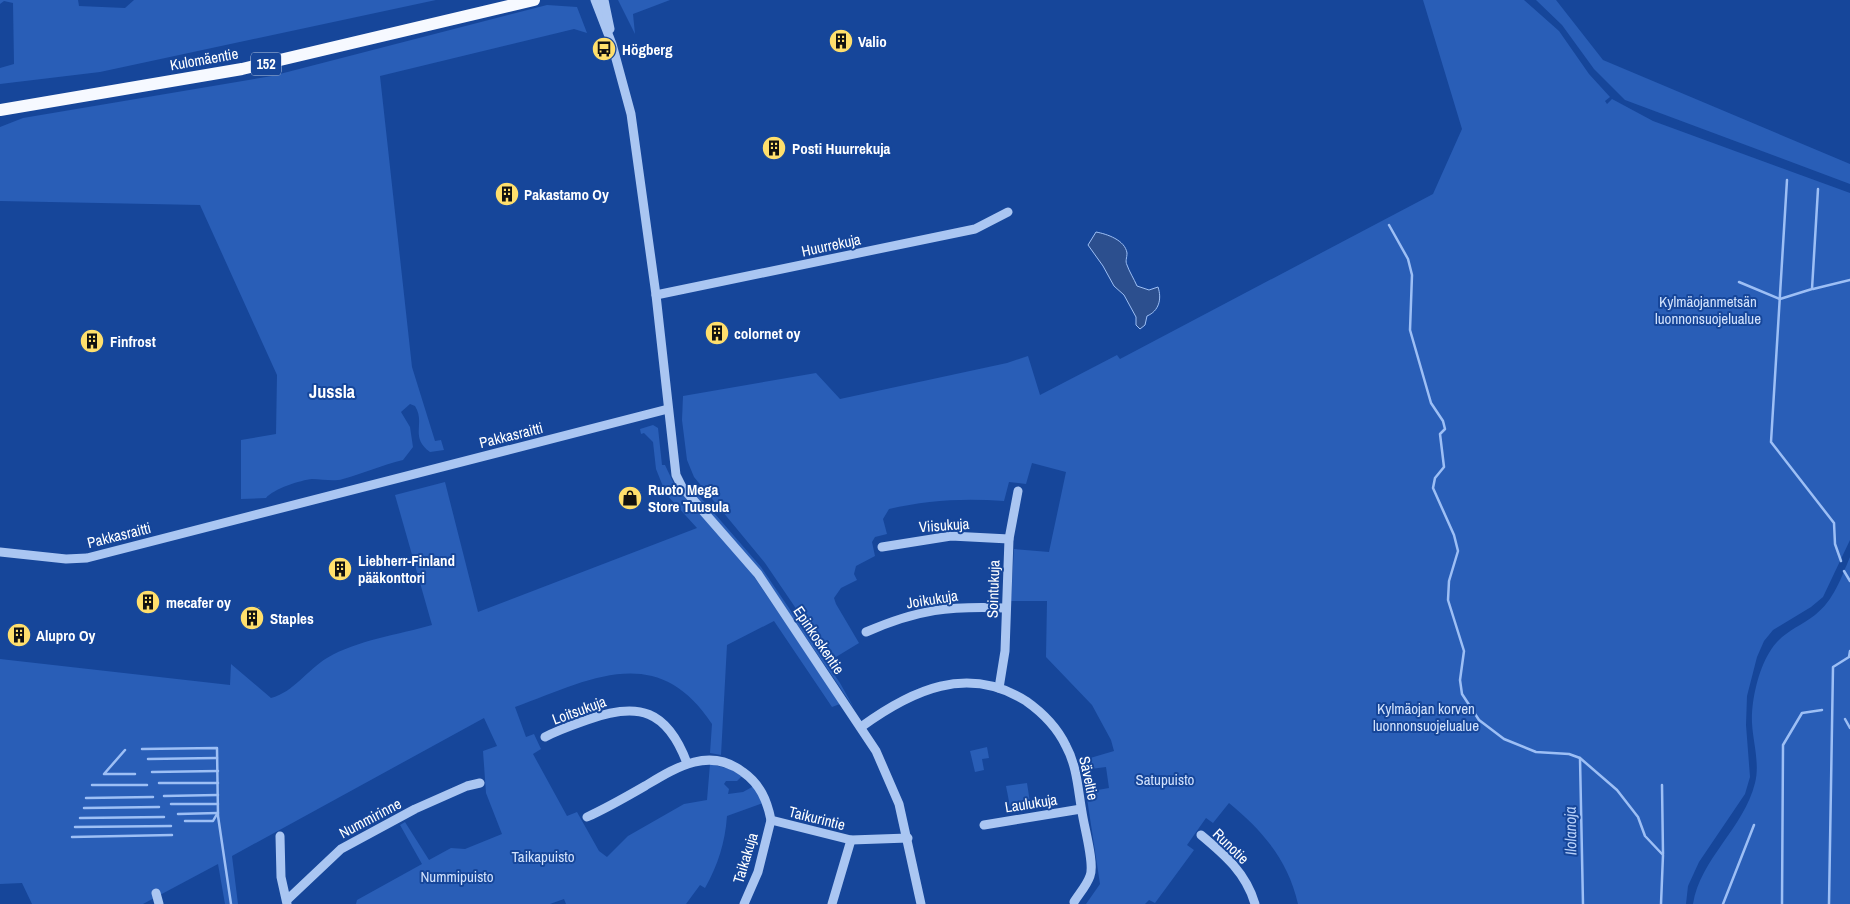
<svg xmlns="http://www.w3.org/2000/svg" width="1850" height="904" font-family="'Archivo Narrow',sans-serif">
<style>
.green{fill:#295eb7}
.water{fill:#2c4f8e;stroke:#9dbff5}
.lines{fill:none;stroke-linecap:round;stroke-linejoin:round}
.stream{stroke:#9dbff5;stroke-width:2.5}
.minor{stroke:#aac6f2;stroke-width:9}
.major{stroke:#f6f9ff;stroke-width:12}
.labels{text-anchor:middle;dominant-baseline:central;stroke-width:4;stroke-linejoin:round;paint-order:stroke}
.shield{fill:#16469a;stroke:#b9c8e1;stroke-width:1}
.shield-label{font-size:14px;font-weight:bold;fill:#fff}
.poi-label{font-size:15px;font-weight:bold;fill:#fff;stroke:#16469a;text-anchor:start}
.street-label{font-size:15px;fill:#fff;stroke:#16469a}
.park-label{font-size:15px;fill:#d2e2fc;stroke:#16469a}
.water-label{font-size:16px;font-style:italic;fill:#b7d0f9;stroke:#16469a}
.quarter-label{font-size:18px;font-weight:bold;fill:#fff;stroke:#16469a}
</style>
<rect width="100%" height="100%" fill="#16469a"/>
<g class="green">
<polygon points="0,0 78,0 79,6 125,8 134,0 436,0 100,72 0,84 0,68 14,64 13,3 4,1 0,4"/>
<polygon points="618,0 670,0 633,14 635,34"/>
<path d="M1423 0H1524L1559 31 1589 74 1610 97 1605 101 1607 104 1612 99 1653 121 1850 193V540L1823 597 1811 607 1773 630 1764 641 1757 657 1747 696 1746 725 1750 777 1745 794 1699 862 1688 886 1686 904H1298C1288 860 1263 831 1229 803L1213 823 1206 818 1187 845 1194 850 1155 903 1149 900 1145 904H1086L1100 884 1086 792 1109 788 1106 767 1083 770 1080 761 1114 751 1111 740 1092 705 1046 657 1047 601H1011L1014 549 1049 552 1066 472 1032 463 1026 484 1009 482 1004 501C964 498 927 500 889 509L883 519 887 534 875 537 872 542 875 556 856 566 854 574 857 580 841 588 834 598 836 604 859 643 831 660 765 563 694 477 687 460 682 420 683 396 816 373 840 399 1007 363 1028 356 1040 395 1117 355 1120 359 1433 194 1462 129Z"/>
<polygon points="1536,0 1556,0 1603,60 1850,164 1850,184 1625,100 1594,69 1562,25"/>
<path d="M547 5 577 7 587 33 574 29 380 76 412 367 435 441 441 440 444 450 430 452C409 437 426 423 415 406L410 404 401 412 410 427 413 447 403 460C382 465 364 473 343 479 333 482 323 479 312 479 301 480 273 489 266 498L241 499V440L276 434 277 375 200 205 0 201V127L23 118 272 76Z"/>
<path d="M653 425 658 428 662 465H665L674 484 751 572 840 704 832 707 774 621 727 645 721 755 710 753 712 724C657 640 589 680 515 707L526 737 534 734 541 749 533 754 567 816 577 812 599 851 607 857 628 836 684 804 707 800 710 764 730 769 742 776 737 781H726L724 784 729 789 728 794 743 792 754 786 763 803 727 816C725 843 718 865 705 888L700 885 686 904H566L564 899 550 904H356L357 900 422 864 400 825 405 822 429 860 451 848 465 849 502 834 486 793 483 751 497 746 484 718 232 856 238 904H225L218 864 143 904H32L22 883 0 884V659L230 685 231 664 271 698C294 692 307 670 327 658 357 640 398 635 432 625L395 495 445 482 478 612 697 528 666 494 656 469 653 442 644 433 641 434 640 429Z"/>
<polygon points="688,483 761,567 840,683 854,708 760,570 686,485"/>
<path d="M1850 557V904H1693C1700 859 1744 828 1755 783 1760 764 1753 742 1752 723 1751 702 1758 671 1769 653 1780 633 1798 628 1815 615 1834 600 1841 578 1850 557Z"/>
<polygon points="987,747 989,758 982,759 984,770 975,772 970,751"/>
<polygon points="1027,783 1031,809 1011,812 1006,786"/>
</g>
<path class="water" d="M1096 232C1107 234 1125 240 1127 253 1127 258 1125 261 1127 265 1129 271 1134 279 1137 286L1149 290 1158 287C1162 299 1159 311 1147 316L1145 325 1140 329 1136 325V317L1124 295 1114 286 1103 266 1088 245Z"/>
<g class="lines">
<g class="stream">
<polyline points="1787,180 1771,442 1834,523 1835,544 1841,561"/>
<polyline points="1389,225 1408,259 1412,275 1410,330 1431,403 1443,421 1445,429 1440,434 1444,467 1435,478 1433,488 1454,535 1458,551 1449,581 1448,600 1464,651 1460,680 1462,694 1479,720 1504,739 1536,752 1569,754 1580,758 1617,790 1638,817 1645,836 1663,855 1661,904"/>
<polyline points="1739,282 1780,299 1812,289 1818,189"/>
<polyline points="1813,289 1850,280"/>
<polyline points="1844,571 1850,581"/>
<polyline points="1845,719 1850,728"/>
<polyline points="142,749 217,748 218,816 231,904"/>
<polyline points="125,750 104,774 135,774"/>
<polyline points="1580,758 1583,904"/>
<polyline points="148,759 217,758"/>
<polyline points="152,772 218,771"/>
<polyline points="159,783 218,783"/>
<polyline points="92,785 147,785"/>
<polyline points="1662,785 1663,854"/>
<polyline points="164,796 218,795"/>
<polyline points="86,798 153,797"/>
<polyline points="171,804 218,804"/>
<polyline points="84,808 159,807"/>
<polyline points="178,814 218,813"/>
<polyline points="80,818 164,817"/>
<polyline points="185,821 213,821 217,814"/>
<polyline points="75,827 171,826"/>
<polyline points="72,837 172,835"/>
<polyline points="1723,904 1754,825"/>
<polyline points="1782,904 1783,745 1802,713 1822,710"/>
<polyline points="1829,904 1833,667 1849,657 1850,651"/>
</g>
<g class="minor">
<polyline points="595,0 612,44 631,114 656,295 676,475 682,487 758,574 876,751 899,804 921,904"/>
<polyline points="604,0 610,29"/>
<polyline points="656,295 975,229 1008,212"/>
<polyline points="882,547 951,536 1009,539"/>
<polyline points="0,552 66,559 87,558 668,409"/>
<path d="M866 632C919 609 949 606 1005 608"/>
<polyline points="999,688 1005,651 1009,539 1018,491"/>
<path d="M861 727C912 690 967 664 1026 701 1043 713 1057 727 1066 746 1077 766 1078 790 1082 812 1084 827 1095 864 1090 876 1087 885 1079 894 1074 902"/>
<path d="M545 737C558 730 573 725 587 720 639 701 667 710 687 763"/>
<path d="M587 817C607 808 626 797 645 786 675 768 709 746 743 772 760 784 767 800 771 820L851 840 908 838"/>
<polyline points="984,825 1081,809"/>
<path d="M1201 835C1225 855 1246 873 1255 904"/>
<polyline points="280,836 281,877 287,904"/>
<polyline points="156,893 159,904"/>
<polyline points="287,900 341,849 415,809 467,786 480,783"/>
<polyline points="744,904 758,872 771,820"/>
<polyline points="832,904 851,840"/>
</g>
<polyline class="major" points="0,110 242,69 534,0"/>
</g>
<defs>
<g id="building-disc" transform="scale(1.25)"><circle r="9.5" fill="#ffdf6c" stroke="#16469a"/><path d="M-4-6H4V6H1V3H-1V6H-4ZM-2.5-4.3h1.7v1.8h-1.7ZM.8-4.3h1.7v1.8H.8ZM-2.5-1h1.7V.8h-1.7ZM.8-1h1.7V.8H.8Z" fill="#111"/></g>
<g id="bus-disc" transform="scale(1.25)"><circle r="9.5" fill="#ffdf6c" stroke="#16469a"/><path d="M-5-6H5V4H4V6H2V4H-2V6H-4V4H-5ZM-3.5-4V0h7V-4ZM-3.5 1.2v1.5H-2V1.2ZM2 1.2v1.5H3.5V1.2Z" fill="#111"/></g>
<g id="shop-disc" transform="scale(1.25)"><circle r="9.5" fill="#ffdf6c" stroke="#16469a"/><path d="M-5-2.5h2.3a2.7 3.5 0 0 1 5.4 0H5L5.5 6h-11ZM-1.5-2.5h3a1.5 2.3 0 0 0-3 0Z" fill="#111"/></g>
</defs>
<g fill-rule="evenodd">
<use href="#building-disc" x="841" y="41"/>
<use href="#bus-disc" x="604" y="49"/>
<use href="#building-disc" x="774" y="148"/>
<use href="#building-disc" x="507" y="194"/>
<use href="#building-disc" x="717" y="333"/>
<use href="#building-disc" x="92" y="341"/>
<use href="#shop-disc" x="630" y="498"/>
<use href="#building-disc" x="340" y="569"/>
<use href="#building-disc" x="148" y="602"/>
<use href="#building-disc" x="252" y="618"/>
<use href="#building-disc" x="19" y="635"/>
</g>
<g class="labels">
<rect class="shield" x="251" y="52.5" width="30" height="23" rx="4"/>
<g class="shield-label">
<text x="266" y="64">152</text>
</g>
<g class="poi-label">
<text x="858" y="41">Valio</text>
<text x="622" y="49">Högberg</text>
<text x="792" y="148">Posti Huurrekuja</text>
<text x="524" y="194">Pakastamo Oy</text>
<text x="734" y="333">colornet oy</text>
<text x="110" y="341">Finfrost</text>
<text x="648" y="489">Ruoto Mega<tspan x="648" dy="17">Store Tuusula</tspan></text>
<text x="358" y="560">Liebherr-Finland<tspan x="358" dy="17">pääkonttori</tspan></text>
<text x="166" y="602">mecafer oy</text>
<text x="270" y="618">Staples</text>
<text x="36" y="635">Alupro Oy</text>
</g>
<g class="street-label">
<text transform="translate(204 59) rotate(-10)">Kulomäentie</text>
<text transform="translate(831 245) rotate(-12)">Huurrekuja</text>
<text transform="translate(511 435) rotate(-14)">Pakkasraitti</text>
<text transform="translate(944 525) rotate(-4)">Viisukuja</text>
<text transform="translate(119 535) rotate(-14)">Pakkasraitti</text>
<text transform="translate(993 589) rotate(-88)">Sointukuja</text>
<text transform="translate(932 599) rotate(-9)">Joikukuja</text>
<text transform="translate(819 640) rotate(56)">Epinkoskentie</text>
<text transform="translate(579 710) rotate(-20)">Loitsukuja</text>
<text transform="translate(1089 778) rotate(78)">Säveltie</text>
<text transform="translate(1031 803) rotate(-9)">Laulukuja</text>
<text transform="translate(370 818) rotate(-28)">Nummirinne</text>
<text transform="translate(817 818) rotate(14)">Taikurintie</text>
<text transform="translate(1231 846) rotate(44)">Runotie</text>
<text transform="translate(745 858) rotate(-73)">Taikakuja</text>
</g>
<g class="park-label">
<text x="1708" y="301">Kylmäojanmetsän<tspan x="1708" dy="17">luonnonsuojelualue</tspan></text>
<text x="1426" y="708">Kylmäojan korven<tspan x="1426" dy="17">luonnonsuojelualue</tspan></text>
<text x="1165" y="779">Satupuisto</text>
<text x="543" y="856">Taikapuisto</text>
<text x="457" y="876">Nummipuisto</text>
</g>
<g class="water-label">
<text transform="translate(1570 831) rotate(-91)">Ilolanoja</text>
</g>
<g class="quarter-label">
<text x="332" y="391">Jussla</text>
</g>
</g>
</svg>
